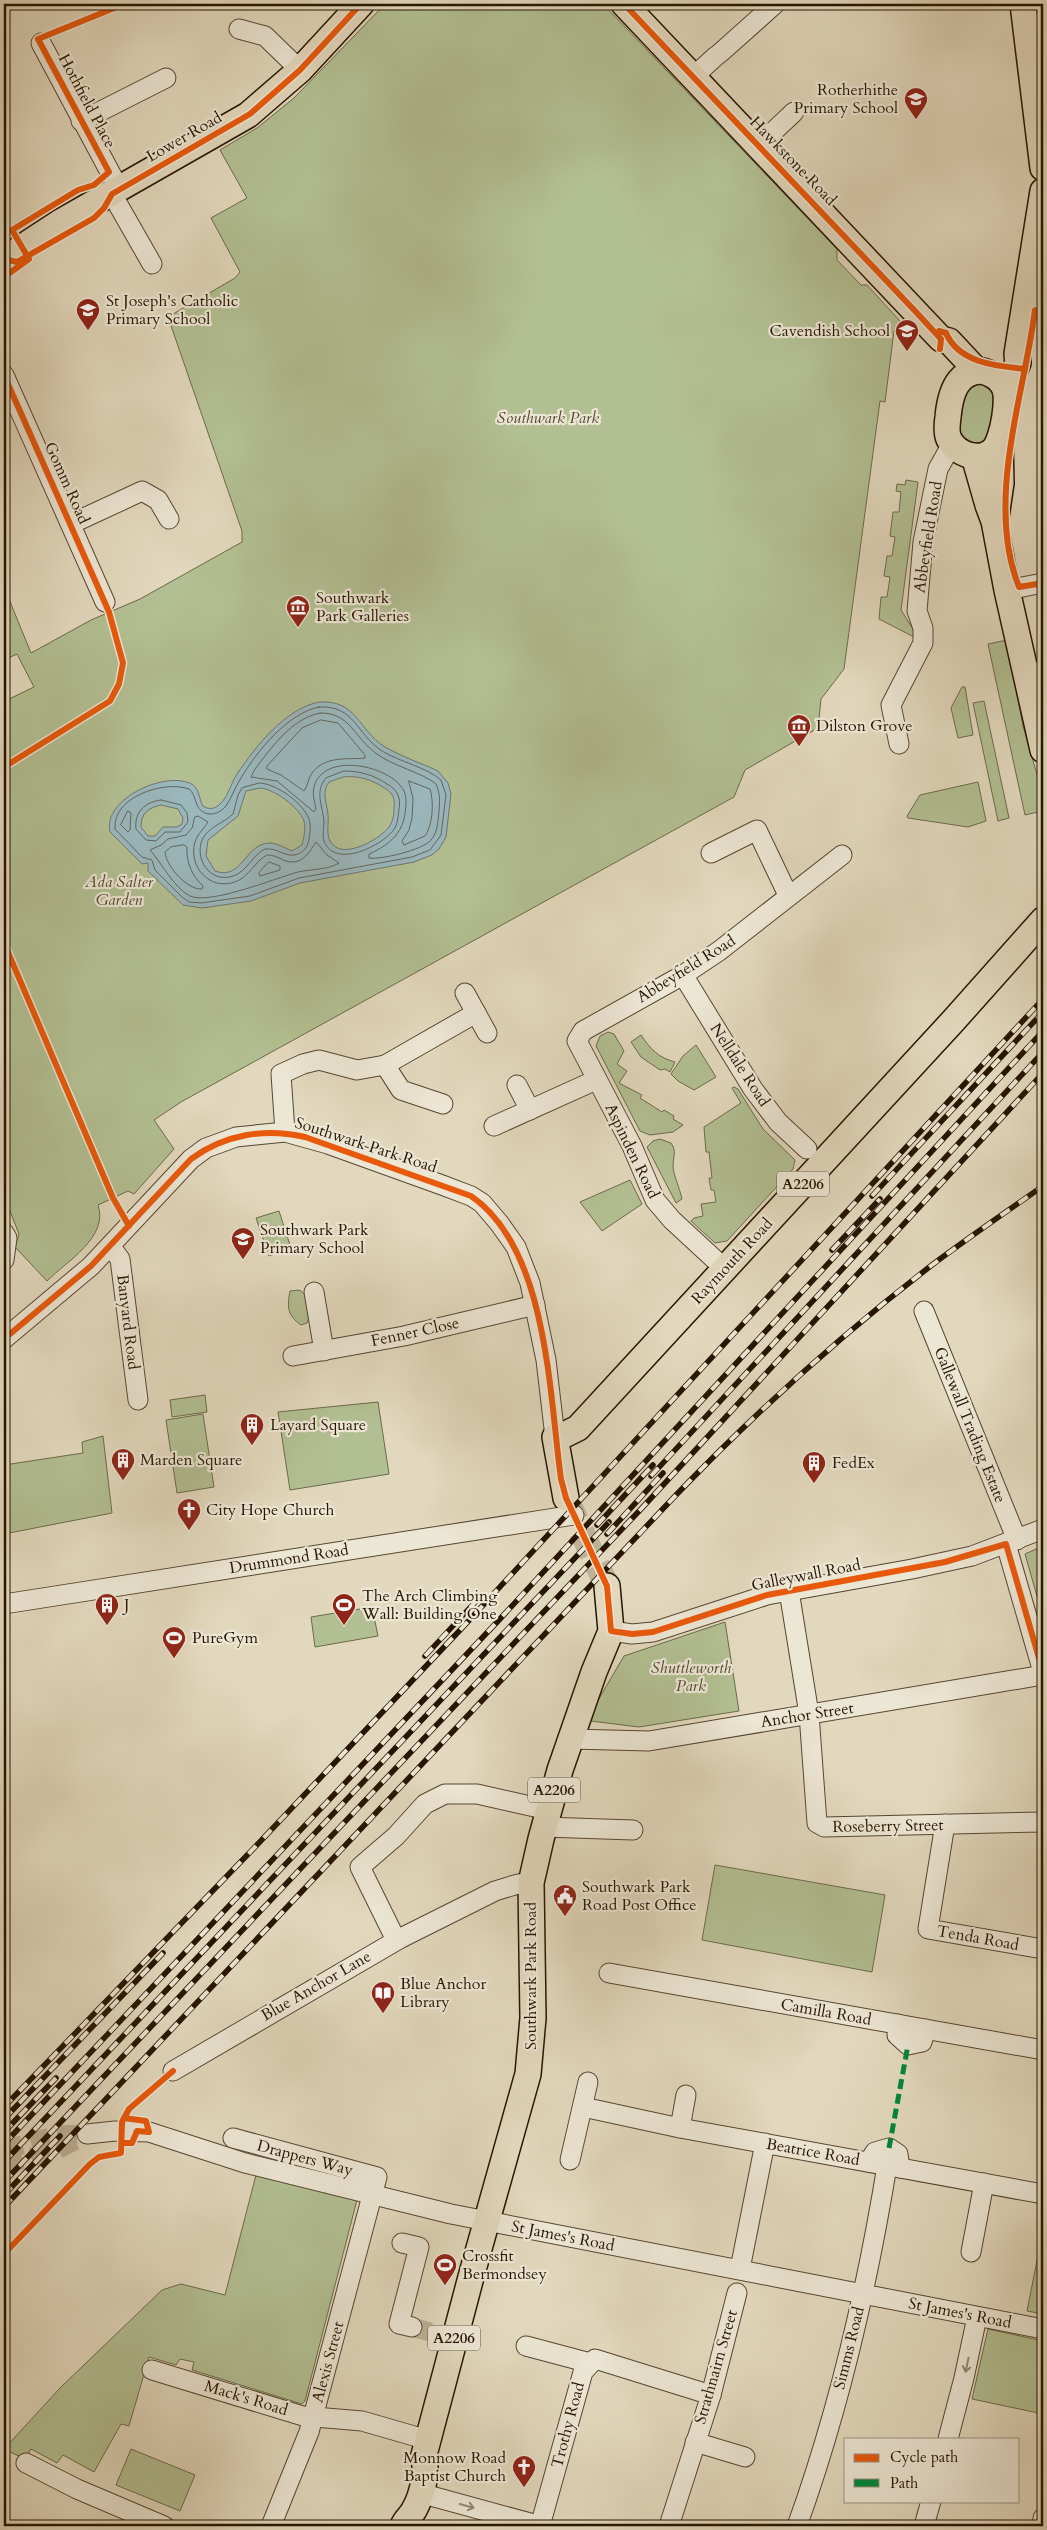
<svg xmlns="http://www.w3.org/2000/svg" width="1047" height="2530" font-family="Cardo,serif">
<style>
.green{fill:#b2bf92;stroke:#6c6a4a}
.water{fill:#9ab7bc;stroke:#6c7671;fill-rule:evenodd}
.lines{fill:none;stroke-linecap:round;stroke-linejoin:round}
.shore{stroke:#60665e;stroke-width:1}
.minor-tunnel{stroke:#bdb197;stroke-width:19;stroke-dasharray:19 9;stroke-linecap:butt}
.major-tunnel{stroke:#bdb197;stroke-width:25;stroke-dasharray:25 12;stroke-linecap:butt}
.minor-casing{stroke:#564630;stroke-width:21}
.major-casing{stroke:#271501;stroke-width:28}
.minor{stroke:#ece6d4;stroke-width:19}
.major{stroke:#e2d8bd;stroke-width:25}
.rail-casing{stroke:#271501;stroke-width:5.5}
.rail{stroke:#ece6d4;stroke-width:4;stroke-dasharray:11;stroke-linecap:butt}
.quiet{stroke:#00873e;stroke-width:5;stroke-dasharray:10 5;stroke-linecap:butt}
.cycleway-casing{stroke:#ece6d4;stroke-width:9}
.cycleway{stroke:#e8590c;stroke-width:6}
.oneway{stroke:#938875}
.labels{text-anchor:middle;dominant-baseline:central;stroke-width:4.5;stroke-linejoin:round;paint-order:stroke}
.shield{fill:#ece6d4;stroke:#625440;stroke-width:1}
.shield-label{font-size:15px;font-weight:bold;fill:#271501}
.poi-label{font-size:16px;fill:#271501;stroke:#ece6d4;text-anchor:start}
.street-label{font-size:16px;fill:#271501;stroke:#ece6d4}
.park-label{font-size:16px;font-style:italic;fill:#51482c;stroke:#ece6d4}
</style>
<rect width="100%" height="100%" fill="#e2d8bd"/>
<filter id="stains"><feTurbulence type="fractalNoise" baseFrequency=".004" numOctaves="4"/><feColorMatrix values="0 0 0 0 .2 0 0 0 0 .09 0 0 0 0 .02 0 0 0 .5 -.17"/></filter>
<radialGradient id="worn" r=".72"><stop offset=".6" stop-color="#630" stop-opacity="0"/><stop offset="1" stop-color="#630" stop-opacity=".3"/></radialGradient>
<g class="green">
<path d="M385 4H603L837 249V260L861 285H867L911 333 894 331 885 402 880 401 844 669 821 699 818 728 745 770 734 797 181 1102 154 1120 174 1149 134 1194 128 1191 98 1205C109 1237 67 1261 47 1281L15 1247 19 1234 6 1201 4 1200V695L7 700 34 687 17 654 4 660V587L31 653 91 620 140 599 242 542V531L168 317 235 278 240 272 211 218 247 198 220 150 257 128 294 98Z"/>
<polygon points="984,382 996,395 991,438 974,447 954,430 968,384"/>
<polygon points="906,480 918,482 901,610 916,634 914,637 879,619 881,597 887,597 890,577 884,576 887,556 892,556 895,537 890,536 893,512 899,512 901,492 896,491 897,484 905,485"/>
<polygon points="1007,640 1023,726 1043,795 1043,811 1025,815 988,644"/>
<polygon points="962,687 965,687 973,735 958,738 951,708"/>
<polygon points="984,701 1009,818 998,821 973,703"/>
<polygon points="978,782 986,821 968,827 908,818 907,816 920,795"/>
<polygon points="608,1032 614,1034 624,1051 617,1064 627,1071 619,1083 642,1095 640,1098 662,1112 664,1110 674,1116 673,1119 683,1125 673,1132 650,1135 640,1131 596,1046 600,1036"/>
<path d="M641 1035C650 1049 659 1058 675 1062L670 1072 665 1069 660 1070 641 1057 631 1042Z"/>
<polygon points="696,1045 716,1077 694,1090 678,1081 671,1074 683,1056"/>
<polygon points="734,1087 738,1089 763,1129 795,1160 793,1169 727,1241 715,1243 691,1221 694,1218 703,1216 701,1204 716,1202 714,1190 711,1190 709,1178 712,1178 709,1152 706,1152 704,1127 741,1103 732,1088"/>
<path d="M660 1139 671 1143C677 1151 673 1157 673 1166 673 1174 680 1189 682 1199L676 1203 647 1147 653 1141Z"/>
<polygon points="630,1180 642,1204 602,1231 580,1202"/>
<polygon points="279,1211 291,1248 269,1256 256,1218"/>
<path d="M299 1290C310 1295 311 1313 307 1323L301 1325C287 1315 287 1307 290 1291Z"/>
<polygon points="205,1395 207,1412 172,1417 170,1400"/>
<polygon points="378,1402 389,1474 290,1490 278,1412"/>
<polygon points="203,1414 214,1487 177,1493 166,1420"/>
<polygon points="103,1436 112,1513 4,1534 4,1465 83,1453 82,1442"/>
<polygon points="1043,1546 1043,1613 1042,1614 1025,1554"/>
<polygon points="372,1607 378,1636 315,1647 311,1617"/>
<polygon points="725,1622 739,1711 639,1727 591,1721 597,1702 624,1656"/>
<polygon points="715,1865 885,1895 872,1972 702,1940"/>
<polygon points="257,2171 357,2200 305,2401 302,2404 192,2370 194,2362 180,2359 176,2365 149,2357 129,2426 121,2424 94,2472 63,2455 57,2463 31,2449 25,2459 4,2449 61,2387 162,2290 181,2284 225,2295"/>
<polygon points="1043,2230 1043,2314 1027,2311"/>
<polygon points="988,2329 1043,2341 1043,2414 972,2399"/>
<polygon points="131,2449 195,2475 180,2511 116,2485"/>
</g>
<path class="water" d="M319 702C358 700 357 729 385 747 402 757 421 763 438 771L448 783 451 794 446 837 439 849 432 855 414 862 300 883 251 901 202 908 183 905 148 871V863L142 864 110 832C102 798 169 769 193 785 200 790 199 800 203 806 209 810 215 809 220 804 228 797 231 783 237 774 256 746 285 709 319 702ZM343 777C358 775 373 780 386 789 394 794 395 800 394 808 394 815 393 821 389 827 380 839 341 862 330 841 326 834 329 823 328 815 327 803 321 792 329 782ZM260 788C274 789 299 807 304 821 306 828 304 837 302 845L292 851C285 848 277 843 269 843 245 844 242 881 215 871L206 856 208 840 238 816 246 791ZM161 805 178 809 183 818 182 824 177 827H163L155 836H148L141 827C141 813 148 808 161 805Z"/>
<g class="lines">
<g class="shore">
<path d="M319 707C355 705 356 734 382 751 400 762 426 767 441 780L446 795 441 835 430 850 412 857 299 878 250 896 201 903 189 902 182 897 155 870 152 860 142 857 115 829C112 797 164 780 189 789 197 795 194 809 205 813 213 816 221 812 226 806 232 797 235 787 241 778 257 751 288 713 319 707Z"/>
<path d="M320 713C350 712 355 739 377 754 393 766 423 773 436 784 440 792 440 802 439 811 438 820 438 832 431 840 423 850 380 860 369 858V854C387 846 402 835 405 814 406 806 407 798 404 791 391 765 323 751 314 787 312 795 315 802 316 809L314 812 277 781 251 777 255 769C272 747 291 719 320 713Z"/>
<path d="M321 720 338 723 365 755V758C347 760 326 755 312 773 308 778 308 786 304 791L281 775 267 769V766L302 728Z"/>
<path d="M344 771C360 771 374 775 387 784 398 790 401 798 399 809 398 816 398 822 395 828 384 845 335 870 324 841 322 835 324 828 324 822 323 807 314 791 326 778Z"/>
<path d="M409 781 430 789C434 801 433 825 425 836L404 845 402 841 409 830 412 818 413 799Z"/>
<path d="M260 783C277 784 303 803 309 819 311 826 310 832 309 839 308 846 305 851 298 854 287 859 277 847 265 849 252 855 247 872 233 876 210 884 193 858 203 838 210 826 224 823 233 814L238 795 242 788Z"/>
<path d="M161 800 181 805 187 813 188 822 180 832H165L156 841 146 840 136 829C134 812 145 802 161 800Z"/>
<polygon points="128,811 131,813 130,830 128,832 121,825"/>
<path d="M195 817 198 816 208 822C204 829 198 833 195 842 188 866 209 891 235 882 249 877 255 861 267 855 273 855 278 857 283 860 301 867 308 854 316 842L327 855 339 863C328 870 311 869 298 872 276 878 210 905 190 896 174 888 161 862 150 850L161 845 168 839 186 835 192 828Z"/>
<path d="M184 845 187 847C186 862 192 876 203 886L202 889C187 890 166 866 165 852L171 847Z"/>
<polygon points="269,862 280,866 280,870 260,876 259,873"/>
</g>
<g class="minor-tunnel">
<polyline points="4,2150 58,2135 81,2134"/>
<polyline points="4,2164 53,2152 87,2134"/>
<polyline points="412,2327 437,2334"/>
</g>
<polyline class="major-tunnel" points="566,1498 607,1586"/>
<g class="minor-casing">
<g id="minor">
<polyline points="239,29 265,36 300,70"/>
<polyline points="41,43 119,189"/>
<polyline points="719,54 775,4"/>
<polyline points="693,77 716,56"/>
<polyline points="81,121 166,78"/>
<polyline points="759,145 794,112"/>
<polyline points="112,194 152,264"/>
<polyline points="4,375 105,602"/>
<polyline points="71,524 142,491 158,500 169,519"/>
<polyline points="1007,590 1043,583"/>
<polyline points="1028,674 1043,671"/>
<polyline points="899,744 891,705 923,643 923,628 917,611 923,542 938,469 952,444"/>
<polyline points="711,853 757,830 788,895"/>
<polyline points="683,975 753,1089 778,1122 807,1149"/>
<polyline points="465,993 487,1033"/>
<polyline points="385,1065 476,1013"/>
<polyline points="517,1085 530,1110"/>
<polyline points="494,1126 596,1080"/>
<polyline points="285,1132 281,1074 303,1064 319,1060 357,1070 385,1065 401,1090 443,1104"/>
<polyline points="4,1233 7,1238 4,1260"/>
<polyline points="111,1247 120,1259 138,1400"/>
<polyline points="725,1269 672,1220 655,1200 632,1146 577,1041 583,1031 683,975 719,951 842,855"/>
<polyline points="314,1292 324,1351"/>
<polyline points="924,1311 1017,1540"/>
<polyline points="4,1339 91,1266 191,1159 206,1148 236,1137 285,1132 328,1144 442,1185 471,1196 482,1203 499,1223 516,1247 530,1283 546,1360 555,1437"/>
<polyline points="293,1356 404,1336 535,1305"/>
<polyline points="1006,1544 1043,1672"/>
<polyline points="789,1591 809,1714 817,1823 824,1827 1043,1822"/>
<polyline points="4,1604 574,1515"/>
<polyline points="611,1631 632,1634 653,1632 767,1595 912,1569 972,1556 1043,1529"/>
<polyline points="570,1739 649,1741 1043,1675"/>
<polyline points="945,1824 928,1929 1043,1949"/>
<polyline points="544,1827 633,1830"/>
<polyline points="396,1940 360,1867 396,1836 425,1804 445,1794 477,1794 548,1810"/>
<polyline points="609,1973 1043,2050"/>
<polyline points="898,2024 897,2035 908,2045 922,2042 926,2029"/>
<polyline points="173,2071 401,1938 495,1891 518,1884 531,1883"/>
<polyline points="583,2107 680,2128 1043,2194"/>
<polyline points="680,2128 686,2095"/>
<polyline points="87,2134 115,2131 149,2132 245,2163 451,2214 1043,2329"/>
<polyline points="233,2138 377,2177 309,2432 271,2526"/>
<polyline points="570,2160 588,2082"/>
<polyline points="869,2162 875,2152 889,2148 898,2154 900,2168"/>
<polyline points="402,2243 419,2247 399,2324 412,2327"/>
<polyline points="971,2252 984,2183"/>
<polyline points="740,2269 765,2143"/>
<polyline points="526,2346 590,2363"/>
<polyline points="152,2370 303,2416 362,2421 428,2440"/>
<polyline points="948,2439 964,2378 977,2317"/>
<polyline points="695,2442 745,2457"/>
<polyline points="26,2463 77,2489 164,2526"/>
<polyline points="420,2493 541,2526"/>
<polyline points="540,2526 583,2372 595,2359 711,2395"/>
<polyline points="669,2526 711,2395 737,2293"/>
<path d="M797 2526C839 2410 867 2288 887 2166"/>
<polyline points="924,2526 931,2501"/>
<polyline points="1042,2526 1043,2518"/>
</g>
</g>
<g class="major-casing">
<g id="major">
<polyline points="624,4 941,339 949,341 977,371"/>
<polyline points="1023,4 1043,168"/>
<polyline points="4,259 62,221 248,115 300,70 361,4"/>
<path d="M982 371C991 373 999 378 1004 386 1010 397 1003 439 994 449 981 463 957 455 949 439 946 433 947 424 948 417 950 395 956 371 982 371Z"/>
<polyline points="1005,390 1018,363 1017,354 1043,191"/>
<polyline points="974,456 988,505 994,521 1007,590 1043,750"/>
<polyline points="996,517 1001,483 1000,440"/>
<polyline points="566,1498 555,1437 564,1435 578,1428 954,1020 1043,920"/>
<path d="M403 2526C405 2520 411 2516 414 2510 423 2494 427 2473 424 2455L471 2277 528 2074 533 2018 531 1883 541 1839 560 1770 594 1672 611 1631 607 1586"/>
</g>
</g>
<use href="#minor" class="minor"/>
<use href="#major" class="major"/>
<g class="rail-casing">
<g id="rail">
<polyline points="872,1196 1043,1012"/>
<polyline points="832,1250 880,1199"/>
<polyline points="651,1476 1043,1052"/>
<polyline points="597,1525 653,1465"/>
<polyline points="607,1534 663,1473"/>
<polyline points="425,1656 478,1599"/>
<polyline points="4,2107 255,1847 462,1628 1043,999"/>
<polyline points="4,2119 163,1953"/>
<polyline points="4,2132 56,2078"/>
<polyline points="4,2144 499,1620 1043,1031"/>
<polyline points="4,2162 609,1522"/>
<polyline points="4,2182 641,1509 1043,1073"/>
<polyline points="4,2195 60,2136"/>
<path d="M4 2207 676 1495C755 1413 841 1335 932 1265 968 1238 1006 1212 1043 1186"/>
</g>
</g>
<use href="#rail" class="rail"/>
<polyline class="quiet" points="889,2148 908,2045"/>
<g class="cycleway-casing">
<g id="cycleway">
<polyline points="624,4 916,312 941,339 940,349"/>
<polyline points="4,259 17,262 94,218 104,208 112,194 250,114 300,70 359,6 373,4"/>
<polyline points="4,277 29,259 12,230 78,190 94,185 109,172 38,39 124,4"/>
<path d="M1035 310C1024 396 985 502 1019 587L1043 583"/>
<path d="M939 331 946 333C959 363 996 366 1025 369"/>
<polyline points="4,375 109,612 123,663 119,684 110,701 4,767"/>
<polyline points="4,943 113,1198 129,1226"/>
<path d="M4 1339 91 1266 191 1159C225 1134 265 1128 305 1137L471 1196C548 1249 549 1393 561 1479L566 1498 607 1586 611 1631 632 1634 653 1632 767 1595 945 1562 1006 1544 1043 1672"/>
<polyline points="122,2143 132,2143 137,2131 149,2132 146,2121 124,2118"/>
<polyline points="4,2254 90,2164 99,2157 121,2153 122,2122 129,2109 173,2071"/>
</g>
</g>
<use href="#cycleway" class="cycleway"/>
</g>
<defs><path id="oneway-shaft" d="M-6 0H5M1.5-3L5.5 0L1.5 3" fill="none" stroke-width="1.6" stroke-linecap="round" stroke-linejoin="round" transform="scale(1.25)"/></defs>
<g class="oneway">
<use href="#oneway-shaft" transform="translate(967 2365) rotate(102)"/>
<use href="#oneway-shaft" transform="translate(467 2506) rotate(16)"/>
</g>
<defs>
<g id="school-pin" transform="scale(1.25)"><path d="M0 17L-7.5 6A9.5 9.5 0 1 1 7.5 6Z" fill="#8f2418" stroke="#ece6d4"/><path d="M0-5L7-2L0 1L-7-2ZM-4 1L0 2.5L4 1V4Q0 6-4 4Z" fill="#fff"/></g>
<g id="museum-pin" transform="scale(1.25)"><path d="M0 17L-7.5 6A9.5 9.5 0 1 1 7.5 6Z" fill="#8f2418" stroke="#ece6d4"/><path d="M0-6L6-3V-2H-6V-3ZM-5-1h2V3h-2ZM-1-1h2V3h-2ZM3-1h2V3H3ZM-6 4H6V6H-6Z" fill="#fff"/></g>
<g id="building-pin" transform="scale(1.25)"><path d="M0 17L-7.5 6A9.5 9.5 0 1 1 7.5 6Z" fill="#8f2418" stroke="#ece6d4"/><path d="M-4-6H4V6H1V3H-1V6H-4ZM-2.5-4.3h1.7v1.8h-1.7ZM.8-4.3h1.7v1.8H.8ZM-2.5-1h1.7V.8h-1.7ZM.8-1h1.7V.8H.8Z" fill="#fff"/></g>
<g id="church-pin" transform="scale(1.25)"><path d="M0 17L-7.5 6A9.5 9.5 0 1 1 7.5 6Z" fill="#8f2418" stroke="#ece6d4"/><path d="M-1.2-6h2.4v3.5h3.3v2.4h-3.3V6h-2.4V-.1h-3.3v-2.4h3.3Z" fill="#fff"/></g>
<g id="stadium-pin" transform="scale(1.25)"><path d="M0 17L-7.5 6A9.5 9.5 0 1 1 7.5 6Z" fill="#8f2418" stroke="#ece6d4"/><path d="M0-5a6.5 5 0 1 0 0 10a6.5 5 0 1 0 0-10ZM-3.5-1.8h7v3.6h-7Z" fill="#fff"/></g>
<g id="civic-pin" transform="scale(1.25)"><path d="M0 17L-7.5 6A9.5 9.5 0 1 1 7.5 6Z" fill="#8f2418" stroke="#ece6d4"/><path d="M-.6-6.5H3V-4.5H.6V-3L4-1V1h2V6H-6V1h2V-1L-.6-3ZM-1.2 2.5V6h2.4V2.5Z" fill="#fff"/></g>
<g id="library-pin" transform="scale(1.25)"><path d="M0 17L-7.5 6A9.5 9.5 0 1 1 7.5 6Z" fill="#8f2418" stroke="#ece6d4"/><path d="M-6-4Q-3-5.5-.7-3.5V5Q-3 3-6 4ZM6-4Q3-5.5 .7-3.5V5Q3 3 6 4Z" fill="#fff"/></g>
</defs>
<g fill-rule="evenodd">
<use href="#school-pin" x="916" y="99"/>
<use href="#school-pin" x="88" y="310"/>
<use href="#school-pin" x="907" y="331"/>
<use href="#museum-pin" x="298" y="607"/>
<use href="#museum-pin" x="799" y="726"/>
<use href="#school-pin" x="243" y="1239"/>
<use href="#building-pin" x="252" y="1425"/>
<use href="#building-pin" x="123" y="1460"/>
<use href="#building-pin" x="814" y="1463"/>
<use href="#church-pin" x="189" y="1510"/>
<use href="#building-pin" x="107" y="1605"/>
<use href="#stadium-pin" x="344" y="1605"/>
<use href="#stadium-pin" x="174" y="1638"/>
<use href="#civic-pin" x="565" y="1896"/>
<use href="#library-pin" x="383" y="1993"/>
<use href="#stadium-pin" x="445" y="2265"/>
<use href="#church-pin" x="524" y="2467"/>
</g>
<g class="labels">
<g class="shield">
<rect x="777" y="1171.5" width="52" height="25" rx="4"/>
<rect x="528" y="1777.5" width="52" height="25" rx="4"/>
<rect x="428" y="2325.5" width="52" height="25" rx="4"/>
</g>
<g class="shield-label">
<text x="803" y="1184">A2206</text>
<text x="554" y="1790">A2206</text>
<text x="454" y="2338">A2206</text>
</g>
<g class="poi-label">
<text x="898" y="90" text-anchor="end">Rotherhithe<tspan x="898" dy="18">Primary School</tspan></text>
<text x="106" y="301">St Joseph's Catholic<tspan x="106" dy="18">Primary School</tspan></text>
<text x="890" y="331" text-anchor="end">Cavendish School</text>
<text x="316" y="598">Southwark<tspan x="316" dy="18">Park Galleries</tspan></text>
<text x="816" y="726">Dilston Grove</text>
<text x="260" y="1230">Southwark Park<tspan x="260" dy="18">Primary School</tspan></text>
<text x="270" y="1425">Layard Square</text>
<text x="140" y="1460">Marden Square</text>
<text x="832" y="1463">FedEx</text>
<text x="206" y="1510">City Hope Church</text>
<text x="362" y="1596">The Arch Climbing<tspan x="362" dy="18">Wall: Building One</tspan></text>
<text x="124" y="1605">J</text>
<text x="192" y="1638">PureGym</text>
<text x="582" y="1887">Southwark Park<tspan x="582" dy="18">Road Post Office</tspan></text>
<text x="400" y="1984">Blue Anchor<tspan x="400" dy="18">Library</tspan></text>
<text x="462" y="2256">Crossfit<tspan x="462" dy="18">Bermondsey</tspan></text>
<text x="506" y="2458" text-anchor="end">Monnow Road<tspan x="506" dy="18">Baptist Church</tspan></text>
</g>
<g class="street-label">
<text transform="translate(87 101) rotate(62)">Hothfield Place</text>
<text transform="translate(184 137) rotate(-30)">Lower Road</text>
<text transform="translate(793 161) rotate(46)">Hawkstone Road</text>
<text transform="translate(67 483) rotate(66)">Gomm Road</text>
<text transform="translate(928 537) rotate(-81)">Abbeyfield Road</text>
<text transform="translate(686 969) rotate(-32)">Abbeyfield Road</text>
<text transform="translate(740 1065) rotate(57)">Nelldale Road</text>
<text transform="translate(366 1145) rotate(18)">Southwark Park Road</text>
<text transform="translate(632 1151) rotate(64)">Aspinden Road</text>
<text transform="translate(732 1261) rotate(-47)">Raymouth Road</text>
<text transform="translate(128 1322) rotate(83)">Banyard Road</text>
<text transform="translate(415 1332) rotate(-12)">Fenner Close</text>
<text transform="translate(970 1425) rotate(68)">Gallewall Trading Estate</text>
<text transform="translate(289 1559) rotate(-9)">Drummond Road</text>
<text transform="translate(806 1575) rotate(-11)">Galleywall Road</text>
<text transform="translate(807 1715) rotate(-9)">Anchor Street</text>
<text transform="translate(888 1826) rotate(-1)">Roseberry Street</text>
<text transform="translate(978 1938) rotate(10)">Tenda Road</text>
<text transform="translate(531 1976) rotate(-90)">Southwark Park Road</text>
<text transform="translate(316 1986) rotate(-30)">Blue Anchor Lane</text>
<text transform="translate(826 2012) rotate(10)">Camilla Road</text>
<text transform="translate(813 2152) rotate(10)">Beatrice Road</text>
<text transform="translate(305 2158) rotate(15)">Drappers Way</text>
<text transform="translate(563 2236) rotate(11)">St James's Road</text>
<text transform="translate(960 2313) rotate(11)">St James's Road</text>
<text transform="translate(849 2348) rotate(-76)">Simms Road</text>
<text transform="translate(328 2362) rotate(-75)">Alexis Street</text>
<text transform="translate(716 2367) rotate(-74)">Strathnairn Street</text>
<text transform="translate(246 2398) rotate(17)">Mack's Road</text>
<text transform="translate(568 2425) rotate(-75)">Trothy Road</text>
</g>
<g class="park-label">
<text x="548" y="418">Southwark Park</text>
<text x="119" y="882">Ada Salter<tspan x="119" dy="18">Garden</tspan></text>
<text x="691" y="1668">Shuttleworth<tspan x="691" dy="18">Park</tspan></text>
</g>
</g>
<rect width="1047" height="2530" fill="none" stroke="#e2d8bd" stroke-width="20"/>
<rect x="5" y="5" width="1037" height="2520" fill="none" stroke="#271501" stroke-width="2.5"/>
<rect x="10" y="10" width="1027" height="2510" fill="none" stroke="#271501"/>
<rect x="844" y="2438" width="175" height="65" fill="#ece6d4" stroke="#9d9280"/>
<rect x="854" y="2454" width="25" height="8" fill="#e8590c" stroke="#9d9280"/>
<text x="890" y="2462" font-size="15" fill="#271501">Cycle path</text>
<rect x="854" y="2479" width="25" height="8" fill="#00873e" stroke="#9d9280"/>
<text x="890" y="2488" font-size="15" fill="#271501">Path</text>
<rect width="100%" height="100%" filter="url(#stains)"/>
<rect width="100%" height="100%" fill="url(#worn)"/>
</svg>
